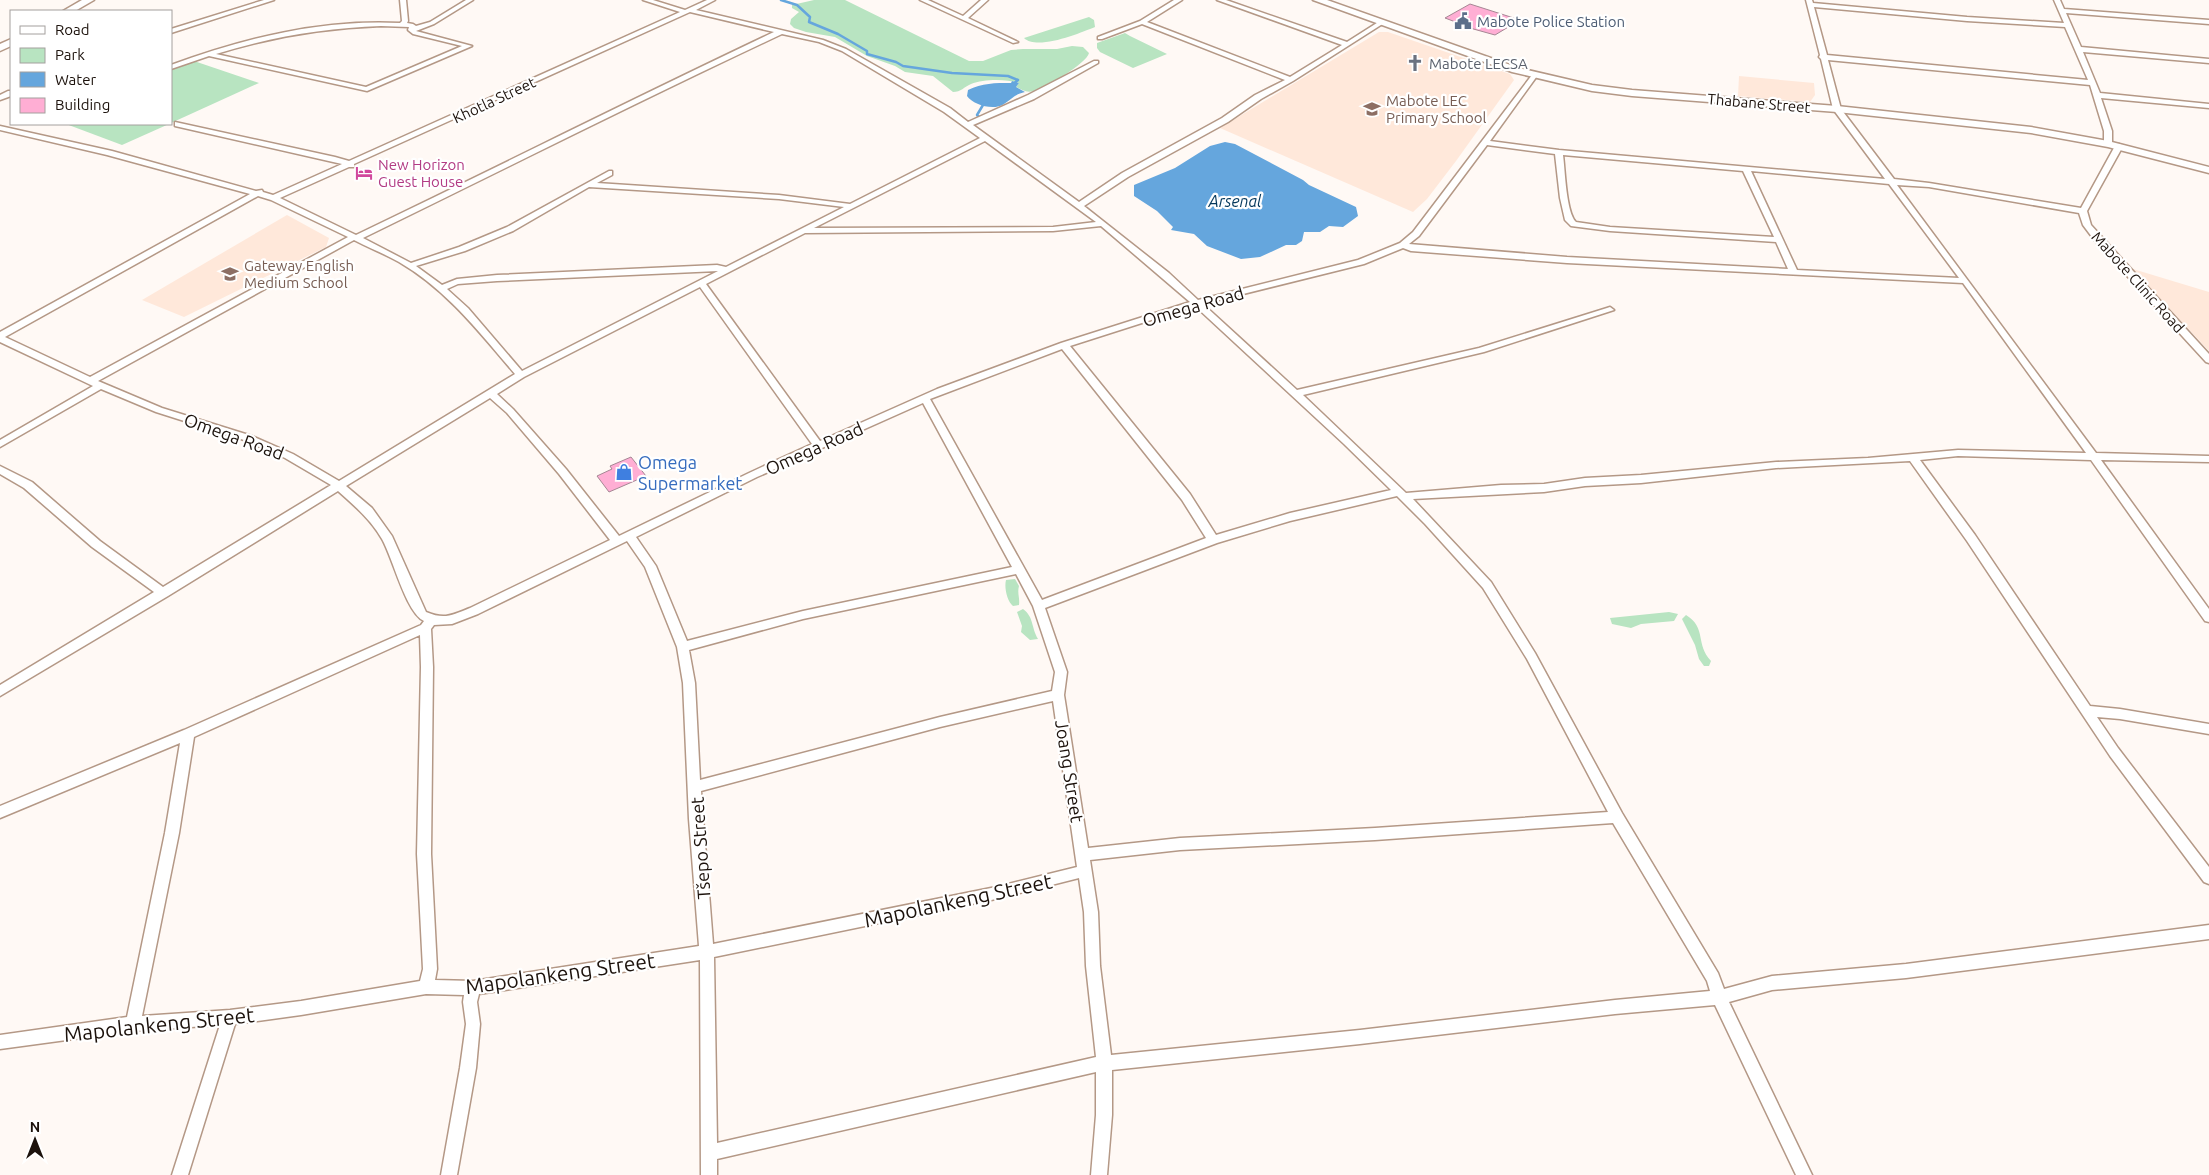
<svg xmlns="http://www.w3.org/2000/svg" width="2209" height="1175" font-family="Ubuntu,sans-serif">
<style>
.built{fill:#ffe8da}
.green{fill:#b8e4c1}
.water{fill:#65a6dd}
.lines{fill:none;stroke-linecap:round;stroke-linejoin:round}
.stream{stroke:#65a6dd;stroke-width:2.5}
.building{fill:#ffaed4;stroke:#a68794}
.street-casing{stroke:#b49886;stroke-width:3}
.secondary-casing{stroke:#b49886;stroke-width:3}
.street{fill:#fff;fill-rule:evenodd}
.secondary{fill:#fff;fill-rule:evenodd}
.labels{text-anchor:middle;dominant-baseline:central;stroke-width:4.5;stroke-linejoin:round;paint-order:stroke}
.far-service-label{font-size:15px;fill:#4e5e75;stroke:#fff;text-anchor:start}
.far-worship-label{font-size:15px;fill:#5b616d;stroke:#fff;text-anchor:start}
.far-street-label{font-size:15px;fill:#1c120c;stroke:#fff}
.far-education-label{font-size:15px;fill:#785e54;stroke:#fff;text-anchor:start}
.far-hotel-label{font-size:15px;fill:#b23c85;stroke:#fff;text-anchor:start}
.far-water-label{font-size:16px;font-style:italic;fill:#04385c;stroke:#fff}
.street-label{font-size:18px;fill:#1c120c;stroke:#fff}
.shop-label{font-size:18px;fill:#366cbe;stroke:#fff;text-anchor:start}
.near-street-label{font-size:21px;fill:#1c120c;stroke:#fff}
</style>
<rect width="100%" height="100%" fill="#fff9f5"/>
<g class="built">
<polygon points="1379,32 1388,32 1510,74 1514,80 1456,161 1427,199 1413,212 1220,128"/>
<polygon points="1739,76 1814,83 1815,95 1810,102 1738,96"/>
<polygon points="287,215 329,238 326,247 184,317 142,300"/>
<polygon points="2133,269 2209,292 2209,351"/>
</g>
<g class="green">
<path d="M814 0H845L969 61H983L1011 50 1023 49H1057L1072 46 1083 47 1089 53C1087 63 1045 88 1034 91 1026 93 1023 90 1016 87L1019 83C1006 79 984 79 971 84 964 87 961 92 953 92L933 76 905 72 895 66 867 56 835 37 806 32 794 28 790 24 791 19 799 12 792 8V5Z"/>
<path d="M1089 17 1094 20 1095 27C1080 33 1037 51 1024 38Z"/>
<polygon points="1125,33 1130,36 1167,54 1133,68 1100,52 1097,48 1097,43"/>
<polygon points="194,61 259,83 171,123 171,70"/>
<polygon points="66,124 169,124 122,145"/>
<path d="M1015 579 1019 586C1017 593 1020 598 1019 605L1013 606C1007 601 1004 587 1006 580Z"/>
<path d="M1023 609C1034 617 1031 627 1038 639L1030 640 1021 632 1022 626 1017 612Z"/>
<polygon points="1669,612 1678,614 1674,621 1641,624 1631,628 1612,624 1610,618"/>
<path d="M1686 615C1707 628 1695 644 1711 661L1709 666H1704L1699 659 1695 645 1682 619Z"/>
</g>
<g class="water">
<path d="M1012 81 1019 83 1016 87 1025 92C1015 94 1012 99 1004 104 994 111 973 105 967 96L968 90C982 83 995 83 1011 83Z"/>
<polygon points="1225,142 1235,144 1303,180 1309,185 1356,207 1358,216 1343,227 1329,226 1320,232 1304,232 1302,241 1296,245 1286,245 1260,257 1241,259 1207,246 1194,234 1171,230 1173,227 1157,211 1134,196 1134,185 1175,168 1210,146"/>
</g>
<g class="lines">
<g class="stream">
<polyline points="781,0 797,5 810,17 809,22 838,34 867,51 867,54 896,62 903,66 952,73 1008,76 1018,80 1012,85"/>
<polyline points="978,123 982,120 977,115 983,105 987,103"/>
</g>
</g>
<g class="building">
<polygon points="1470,4 1520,20 1495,35 1459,25 1461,24 1445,18"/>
<polygon points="631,457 646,476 609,492 597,476 612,469 610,466"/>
</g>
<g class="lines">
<g class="street-casing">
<g id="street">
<polygon points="264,0 274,0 171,33 171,29"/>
<path d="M400 0H406L408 21 407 23 413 24 416 26 430 22 466 0H473L434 24 416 31 472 46 367 91 209 56 171 69V65C245 38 321 19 400 23L402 21ZM381 26 409 27 408 30 413 34 462 46 366 87 216 54C270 37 325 28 381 26Z"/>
<path d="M643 0H653L685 10 707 0H715L696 10 823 40 846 49 950 108 968 122 1028 95 1094 61H1098V63L1034 99 973 125 1079 202 1122 173 1222 118 1255 95 1285 80 1142 24 1102 39H1098V37L1140 21 1174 0H1182L1147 22 1290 77 1342 45 1217 0H1226L1347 42 1380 21H1384V23L1293 81 1261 99 1228 122 1128 177 1084 206 1169 273 1198 300 1358 260 1400 243 1413 232 1532 75 1537 76 1490 141 1559 150 1885 179 1833 109 1821 59 1819 57 1820 55 1806 0H1812L1813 3 1967 17 2064 23 2054 0H2060L2064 9 2209 20V24L2066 13 2081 47 2209 59V63L2083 52 2100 93 2209 104V108L2101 98 2112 131V144L2108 146 2104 144V131L2090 85 1828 60 1841 109 1894 179 1929 183 2081 208 2115 146 2119 144 2123 146 2087 211 2091 225 2209 354V363L2206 362 2095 241 2083 225 2079 213 1929 187 1897 185 2096 453 2209 456V462L2101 460 2209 609V622L2205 621 2091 460 1958 456 1920 460 1975 535 2090 706 2120 709 2209 724V734L2120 719 2097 717 2118 748 2209 867V884L2204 882 2110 756 1967 541 1910 461 1776 468 1641 483 1585 486 1544 492 1413 499 1491 582 1535 653 1622 813 1718 973 1724 989 1772 976 1906 964 2209 925V939L1906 978 1772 990 1729 1002 1812 1175H1796L1715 1005 1615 1014 1360 1044 1112 1070V1115L1107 1175H1091L1096 1115V1072L717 1159V1175H701L700 960 479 994 477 1002 480 1024 476 1068 457 1175H441L460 1068 466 1024 463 1002 464 995 426 994 301 1015 235 1024 188 1175H172L220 1025 133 1031 0 1049V1035L127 1017 165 833 180 743 0 818V806L184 730 421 625 424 621C406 613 393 558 382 539 371 520 355 506 338 491L168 596 0 696V685L154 592 92 547 24 488 0 474V466L32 482 100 541 163 587 331 485 285 458 244 440 156 412 101 389 0 447V440L93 386 0 342V332L250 194 107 155 0 130V126L112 151 256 191 262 190 263 192 273 195 342 164 175 126V122L335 157 349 161 680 12ZM1814 7 1967 21 2065 27 2088 80 1827 55ZM690 12 774 32C634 98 496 168 356 235L280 198 349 167H354V164ZM782 34 819 42 842 51 944 112 980 138 850 204 779 195 597 183 612 175V171H609L507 227 459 247 411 263 363 238C502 170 641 100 782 34ZM985 141 1096 222 1053 227 814 228ZM1487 145 1555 154 1560 198 1565 220 1571 226 1610 231 1776 242 1788 269 1567 257 1409 244 1419 236ZM1563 155 1743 171 1774 237 1610 227 1576 222C1566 213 1565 169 1563 155ZM1751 171 1889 184 1959 278 1797 270ZM589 187 779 199 844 207 726 267 717 265 497 275 457 279 442 285 416 266 465 251 513 231ZM258 196 271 200 348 237 90 377 5 337ZM1101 226 1190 302 1061 343 937 389 820 441 706 284 805 233 1053 231ZM354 240C369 248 385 254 399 262 447 290 480 333 515 374L339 481 293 454 252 436 162 408 98 381ZM1403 248 1411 251 1567 263 1963 283 2086 453 1958 450 1868 458 1776 462 1641 475 1585 478 1544 484 1501 485 1406 493 1303 395 1484 352 1614 310 1610 307 1607 308 1479 348 1297 390 1203 304 1364 264ZM718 271 522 371 468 308 447 289 458 284 497 281ZM700 287 812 444 749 473 619 536 566 469 513 409 497 394 524 377ZM1195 306 1344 444 1391 490 1290 513 1216 535 1190 494 1070 346ZM1062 349 1182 500 1206 538 1042 600 930 399ZM490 398 507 413 559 474 610 540 470 608C452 615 445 620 426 612L392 536 372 508 346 486ZM923 403 1012 567 803 611 687 641 656 566 636 537 757 477ZM1397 496 1425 524 1483 588 1527 659 1608 812 1375 828 1180 838 1088 848 1064 695 1067 672 1045 608 1217 543 1290 521ZM627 541 645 567 677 647 683 683 689 819 699 946 473 981 435 980 437 969 431 854 433 667 431 629 434 625 452 624 478 614ZM1016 574 1033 606 1055 672 1052 691 940 717 700 780 695 683 689 650 803 619ZM420 635 421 667 417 854 423 969 420 981 301 1001 230 1010 142 1016 179 833 194 737ZM1053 701 1077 867 996 887 713 944 701 791 940 727ZM1613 823 1707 981 1710 991 1615 1000 1360 1030 1111 1055 1100 966 1098 912 1090 860 1180 850 1375 840ZM1079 878 1084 912 1086 966 1096 1057 717 1143 714 957 996 899Z"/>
<polygon points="920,0 928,0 963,16 981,0 988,0 968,18 1018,42 1013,43"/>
<polygon points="8,91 11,91 11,96 0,100 0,95"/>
</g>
</g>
<g class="secondary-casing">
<g id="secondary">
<polygon points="82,0 94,0 75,11 63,11"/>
<polygon points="1313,0 1327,0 1519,68 1592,85 1632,90 1837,106 2031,127 2108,141 2209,167 2209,173 2108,147 2031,133 1837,112 1632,96 1592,91 1512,72"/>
<polygon points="11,39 11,46 0,51 0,44"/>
</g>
</g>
<use href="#street" class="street"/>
<use href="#secondary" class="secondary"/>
</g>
<defs>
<g id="civic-bare" transform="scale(1.35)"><path d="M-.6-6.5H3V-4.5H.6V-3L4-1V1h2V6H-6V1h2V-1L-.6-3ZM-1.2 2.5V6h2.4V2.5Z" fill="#5c6f8a" stroke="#fff" stroke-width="2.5" paint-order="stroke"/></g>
<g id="church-bare" transform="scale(1.35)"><path d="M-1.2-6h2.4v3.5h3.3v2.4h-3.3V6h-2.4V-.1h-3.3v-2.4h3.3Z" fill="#6b7280" stroke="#fff" stroke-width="2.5" paint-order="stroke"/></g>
<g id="school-bare" transform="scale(1.35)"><path d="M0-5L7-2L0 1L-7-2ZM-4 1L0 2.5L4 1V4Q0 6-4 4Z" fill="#8d6e63" stroke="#fff" stroke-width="2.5" paint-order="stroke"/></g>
<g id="hotel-bare" transform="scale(1.35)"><path d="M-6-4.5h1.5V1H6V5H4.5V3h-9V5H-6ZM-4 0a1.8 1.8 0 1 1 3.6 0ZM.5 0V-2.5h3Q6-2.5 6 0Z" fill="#d1479c" stroke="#fff" stroke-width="2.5" paint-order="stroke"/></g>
<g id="shop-bare" transform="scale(1.35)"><path d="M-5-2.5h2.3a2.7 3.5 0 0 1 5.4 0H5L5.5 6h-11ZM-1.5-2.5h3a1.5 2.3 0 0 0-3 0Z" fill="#3f7fe0" stroke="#fff" stroke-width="2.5" paint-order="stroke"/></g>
</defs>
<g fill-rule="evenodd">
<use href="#civic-bare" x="1463" y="21"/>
<use href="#church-bare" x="1415" y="63"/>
<use href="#school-bare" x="1372" y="109"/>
<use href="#hotel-bare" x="364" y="173"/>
<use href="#school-bare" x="230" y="274"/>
<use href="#shop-bare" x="624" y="472"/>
</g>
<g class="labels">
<g class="far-service-label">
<text x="1477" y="21">Mabote Police Station</text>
</g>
<g class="far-worship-label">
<text x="1429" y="63">Mabote LECSA</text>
</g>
<g class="far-street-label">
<text transform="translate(494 100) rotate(-25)">Khotla Street</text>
<text transform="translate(1759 103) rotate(5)">Thabane Street</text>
<text transform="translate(2138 282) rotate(48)">Mabote Clinic Road</text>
</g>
<g class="far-education-label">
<text x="1386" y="100">Mabote LEC<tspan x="1386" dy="17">Primary School</tspan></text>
<text x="244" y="265">Gateway English<tspan x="244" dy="17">Medium School</tspan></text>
</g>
<g class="far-hotel-label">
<text x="378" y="164">New Horizon<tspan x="378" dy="17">Guest House</tspan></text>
</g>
<g class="far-water-label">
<text x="1235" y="201">Arsenal</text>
</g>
<g class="street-label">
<text transform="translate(1193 306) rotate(-16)">Omega Road</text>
<text transform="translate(234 436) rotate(20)">Omega Road</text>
<text transform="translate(814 448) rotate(-24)">Omega Road</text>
<text transform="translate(1070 771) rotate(81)">Joang Street</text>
<text transform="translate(700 848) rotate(-94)">Tšepo Street</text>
</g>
<g class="shop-label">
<text x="638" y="462">Omega<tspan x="638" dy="21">Supermarket</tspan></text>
</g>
<g class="near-street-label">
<text transform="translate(958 900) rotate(-12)">Mapolankeng Street</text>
<text transform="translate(560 973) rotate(-8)">Mapolankeng Street</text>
<text transform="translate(159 1024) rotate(-6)">Mapolankeng Street</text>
</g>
</g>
<rect x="10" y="10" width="162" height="115" fill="#ffffff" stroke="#a4a09e"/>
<rect x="20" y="26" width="25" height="8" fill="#ffffff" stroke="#a4a09e"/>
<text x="55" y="35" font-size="15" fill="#1c120c">Road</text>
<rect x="20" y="48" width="25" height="15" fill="#b8e4c1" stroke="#a4a09e"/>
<text x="55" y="60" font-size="15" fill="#1c120c">Park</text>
<rect x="20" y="72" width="25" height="15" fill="#65a6dd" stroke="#a4a09e"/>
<text x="55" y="85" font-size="15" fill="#1c120c">Water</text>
<rect x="20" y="98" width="25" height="15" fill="#ffaed4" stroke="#a4a09e"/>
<text x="55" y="110" font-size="15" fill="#1c120c">Building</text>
<g transform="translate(35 1140)" stroke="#ffffff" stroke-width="4" paint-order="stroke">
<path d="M0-4L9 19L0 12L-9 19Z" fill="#1c120c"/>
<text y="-8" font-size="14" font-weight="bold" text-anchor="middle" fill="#1c120c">N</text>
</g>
</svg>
